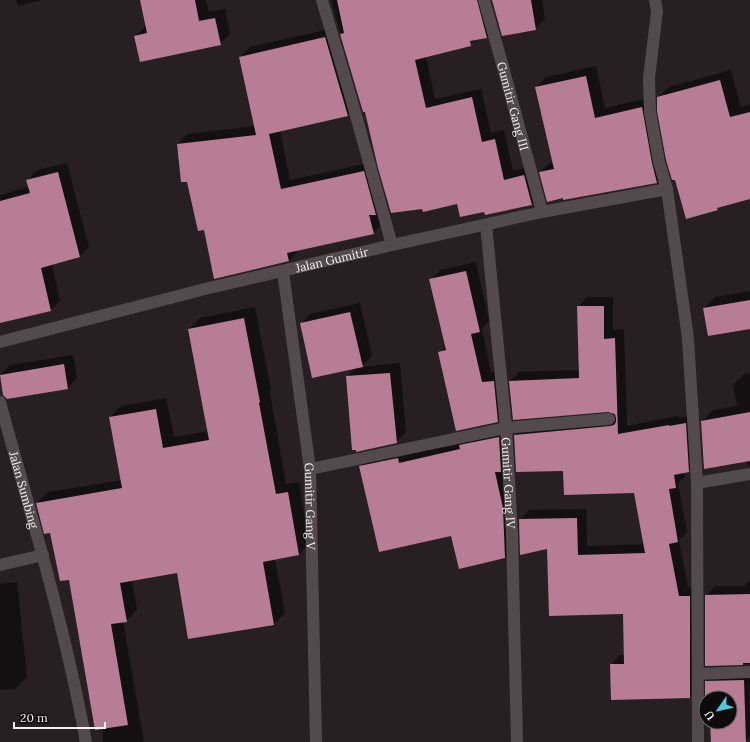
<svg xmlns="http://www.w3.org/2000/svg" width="750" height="742" font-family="Lora,serif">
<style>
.shadow{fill:#0007}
.building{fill:#b77d93}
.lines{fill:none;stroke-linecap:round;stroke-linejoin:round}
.street{stroke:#534a4d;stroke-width:12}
.labels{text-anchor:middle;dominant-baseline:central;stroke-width:4;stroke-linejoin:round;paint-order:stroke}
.street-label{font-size:12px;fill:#f6f0f2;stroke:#0d0a0b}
</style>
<rect width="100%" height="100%" fill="#271f21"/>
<g class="shadow">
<polygon points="16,0 43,0 18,6"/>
<polygon points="141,0 206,0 209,12 225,9 230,34 220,44 135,36 146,26"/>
<polygon points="331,0 488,0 496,28 487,37 476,39 470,45 426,57 435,99 481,89 491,133 504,130 513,171 534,166 541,194 532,204 486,214 485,211 458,203 366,110 363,111"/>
<polygon points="493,0 542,0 545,19 535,29"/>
<polygon points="335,28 357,105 348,115 280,130 290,180 373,162 383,223 373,233 298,250 289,261 204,229 188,180 178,144 187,134 256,126 240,57 250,47"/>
<polygon points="596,66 605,108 652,97 667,173 657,182 564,199 540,172 550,163 553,162 536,87 546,77"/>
<polygon points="731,70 741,107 750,104 750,198 720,206 717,209 658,98 669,87"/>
<polygon points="67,163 89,247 79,257 52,264 60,301 50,310 0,310 0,195 29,187 28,180 37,170"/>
<polygon points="476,262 489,321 482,329 491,372 503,372 507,411 497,421 440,352 446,346 431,280 440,270"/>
<polygon points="750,291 750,328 704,308 715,297"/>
<polygon points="587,297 613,297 613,330 624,329 627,426 678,416 678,418 695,415 698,462 688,471 684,472 685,477 678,483 687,532 679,540 688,587 699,587 699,688 690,697 611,665 620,655 625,655 624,613 548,548 520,520 529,510 586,509 587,546 644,544 635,492 515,435 524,426 616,418 616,415 613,411 510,381 519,372 580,370 578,307"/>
<polygon points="360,303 372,356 361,367 400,363 406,432 396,442 347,377 356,367 301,324 310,314"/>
<polygon points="255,307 271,390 270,392 286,484 299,482 309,544 298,555 275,559 285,613 274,624 178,572 132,580 137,610 126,621 123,621 144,742 103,742 103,728 70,579 51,531 37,503 48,492 122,480 110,417 121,406 166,398 174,437 209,431 189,329 200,318"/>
<polygon points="73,355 77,378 68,388 0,375 10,365"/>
<polygon points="750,373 750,466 748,466 747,461 702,421 713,410 737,406 733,385 744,374"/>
<polygon points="511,426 517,545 505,557 452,535 361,467 372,455"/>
<polygon points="750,580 750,664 706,665 706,596 715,586 744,586"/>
<polygon points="17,582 27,677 15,689 0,690 0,584"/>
<polygon points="750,671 750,736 745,741 711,722 730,722 730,698 710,698 706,682 716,672"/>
</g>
<g class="building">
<polygon points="140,0 195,0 199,21 215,18 221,45 140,62 134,36 147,33"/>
<polygon points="337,0 477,0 487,38 470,41 471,46 415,60 426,108 472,97 482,142 495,139 504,180 524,175 532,205 485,215 484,212 460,217 457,204 423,212 422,209 391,213 378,168 365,112 363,112 340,34 344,33"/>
<polygon points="492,0 531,0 536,30 502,36"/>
<polygon points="325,37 348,116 269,134 281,189 364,171 376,215 369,215 374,234 287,253 289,261 214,279 204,230 198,231 187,182 181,182 177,144 256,135 239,57"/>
<polygon points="586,76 595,118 642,107 652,163 657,183 563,200 563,198 547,202 539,172 554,169 535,87"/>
<polygon points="720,80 730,117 750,112 750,199 717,208 718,210 686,219 675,180 672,180 666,160 657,111 657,97"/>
<polygon points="58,172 80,257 41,268 51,311 0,323 0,201 30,193 26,180"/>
<polygon points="466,271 480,332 471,334 482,382 494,381 498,422 456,431 438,352 446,350 429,279"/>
<polygon points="750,300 750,329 708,336 703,308"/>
<polygon points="577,306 604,306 604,339 615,338 618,434 669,425 669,426 686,423 689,472 674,475 676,488 669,489 678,542 669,544 679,596 690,596 690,698 611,700 610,664 624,664 623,614 549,616 547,549 520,555 519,519 577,518 578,555 645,553 634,493 564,495 563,471 516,472 514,435 610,426 614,425 616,422 616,418 615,414 608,412 513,420 509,381 579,378"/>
<polygon points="350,312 363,367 312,378 300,323"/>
<polygon points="244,318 260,402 259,403 276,494 288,492 299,555 263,562 274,625 188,639 177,573 120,583 127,622 111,624 128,725 95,730 69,580 60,581 50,533 44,534 36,503 122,488 109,417 156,409 163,448 209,440 188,329"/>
<polygon points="64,364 68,389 7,399 3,395 0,375"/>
<polygon points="390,373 397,443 356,452 356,450 352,450 346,376"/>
<polygon points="750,412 750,461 704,469 701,421"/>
<polygon points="499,437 501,472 495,472 503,508 505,558 459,569 451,536 379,552 359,466 398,458 399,463 460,449 459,445"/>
<polygon points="750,594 750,663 743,663 743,665 705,666 705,595"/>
<polygon points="744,680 746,742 711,742 710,722 730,722 730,698 705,698 705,681"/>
</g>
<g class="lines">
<g class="street">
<polyline points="322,0 351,98 392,245"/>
<path id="s1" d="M484 0 503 67 542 212"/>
<polyline points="655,0 657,11 649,78 650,112 659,162 667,189 688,338 697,483 698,742"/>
<path id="s2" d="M486 225 506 428 512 534 517 742"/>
<path id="s3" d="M283 272 310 469 316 742"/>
<path id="s4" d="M0 342 205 289 392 245 542 212 667 189"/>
<path id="s5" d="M0 402C31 515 65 627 86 742"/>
<polyline points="310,469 506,428 609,419"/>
<polyline points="697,483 750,474"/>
<polyline points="0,565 43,555"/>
<polyline points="698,674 750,672"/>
</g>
</g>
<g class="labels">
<g class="street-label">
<text stroke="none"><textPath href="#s1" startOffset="110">Gumitir Gang III</textPath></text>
<text stroke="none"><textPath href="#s4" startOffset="342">Jalan Gumitir</textPath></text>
<text stroke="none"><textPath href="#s2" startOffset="259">Gumitir Gang IV</textPath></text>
<text stroke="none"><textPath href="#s5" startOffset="91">Jalan Sumbing</textPath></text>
<text stroke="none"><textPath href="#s3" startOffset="236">Gumitir Gang V</textPath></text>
</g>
</g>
<g transform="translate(718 710) rotate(236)"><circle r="19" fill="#0d0a0b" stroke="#6a6667"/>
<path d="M0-3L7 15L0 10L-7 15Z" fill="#52cbd9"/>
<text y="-6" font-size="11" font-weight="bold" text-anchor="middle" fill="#f6f0f2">U</text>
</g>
<path d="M14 722v6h91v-6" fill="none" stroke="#f6f0f2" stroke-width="2"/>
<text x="20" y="722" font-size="12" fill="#f6f0f2" stroke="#0d0a0b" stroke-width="3" paint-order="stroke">20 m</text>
</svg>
